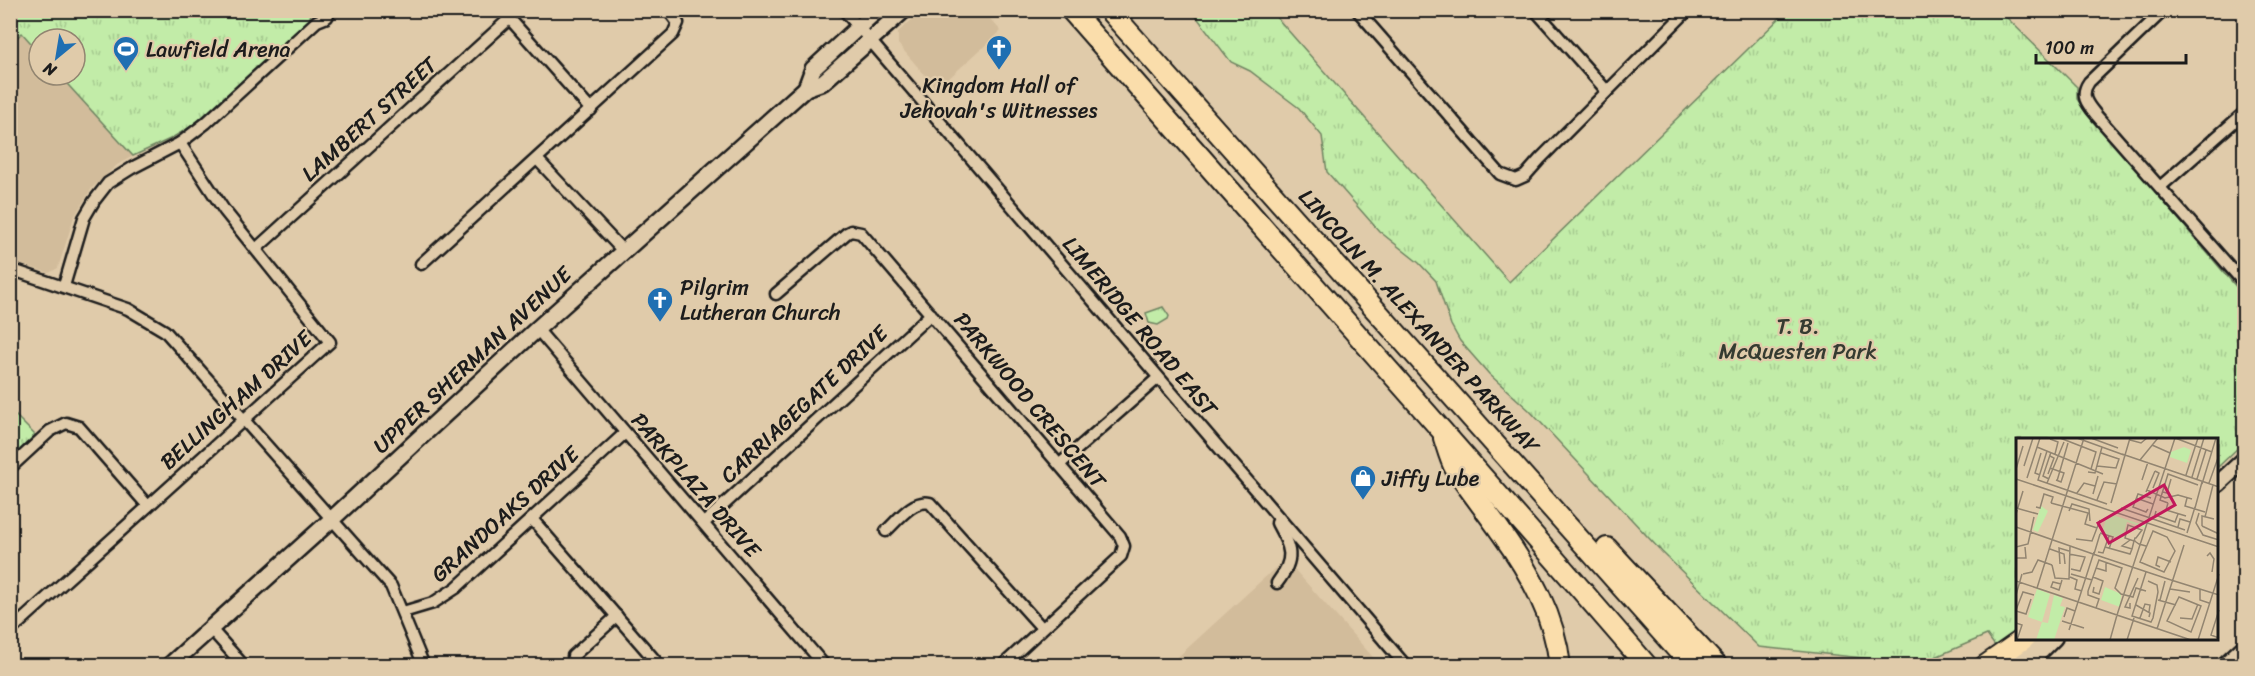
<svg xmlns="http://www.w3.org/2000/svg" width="2255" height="676" font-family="Sriracha,sans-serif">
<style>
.built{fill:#d2bc9b}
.park{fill:url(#park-tufts);stroke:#6f8462;stroke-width:1.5}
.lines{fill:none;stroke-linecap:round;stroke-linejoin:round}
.street-casing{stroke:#1c1c1c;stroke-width:15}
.secondary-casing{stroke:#1c1c1c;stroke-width:20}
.highway-casing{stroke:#1c1c1c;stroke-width:24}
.street{stroke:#e0cbaa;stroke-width:10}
.secondary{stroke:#e0cbaa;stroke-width:15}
.highway{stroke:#faddab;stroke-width:20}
.labels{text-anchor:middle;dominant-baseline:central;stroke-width:4.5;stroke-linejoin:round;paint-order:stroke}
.poi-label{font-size:22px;fill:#1c1c1c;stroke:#e0cbaa;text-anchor:start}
.street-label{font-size:22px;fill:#1c1c1c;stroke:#e0cbaa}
.park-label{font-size:22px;fill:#353b31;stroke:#e0cbaa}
.inset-road{fill:none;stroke:#928571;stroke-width:1.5}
.view{fill:#c2185b;fill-opacity:0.15;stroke:#c2185b;stroke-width:3}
.inset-edge{fill:none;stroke:#1c1c1c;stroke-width:3}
</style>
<defs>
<pattern id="park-tufts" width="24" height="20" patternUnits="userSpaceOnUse" patternTransform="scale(1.5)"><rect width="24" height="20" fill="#c2eca8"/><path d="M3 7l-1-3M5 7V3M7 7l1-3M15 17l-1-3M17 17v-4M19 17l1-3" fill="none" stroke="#a6ca90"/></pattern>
</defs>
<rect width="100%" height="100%" fill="#e0cbaa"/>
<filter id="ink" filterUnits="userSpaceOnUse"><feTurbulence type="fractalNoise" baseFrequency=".0167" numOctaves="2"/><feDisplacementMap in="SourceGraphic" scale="12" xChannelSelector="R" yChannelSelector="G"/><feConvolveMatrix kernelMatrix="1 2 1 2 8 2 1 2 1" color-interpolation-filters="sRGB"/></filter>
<g filter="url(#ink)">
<g class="built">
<polygon points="922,11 983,11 1001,31 937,89 898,44 898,32"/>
<polygon points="22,33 39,52 39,75 59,75 133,156 117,165 92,188 74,217 58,268 49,273 11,261 10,43"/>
<polygon points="1285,559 1380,665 1168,666"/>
</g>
<g class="park">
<polygon points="11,10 312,10 312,11 309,20 192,126 170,139 133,156 59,75 75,75 75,39 39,39 39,52 22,33 11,43"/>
<polygon points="1192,11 1271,11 1509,282 1787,11 2000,11 2077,87 2077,99 2082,106 2244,296 2244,442 2218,467 2218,439 2018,439 2018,636 1998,650 1987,635 1919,664 1759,647 1662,552 1529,410 1489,374 1460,341 1451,325 1436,281 1419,263 1379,231 1327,172 1322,136 1299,108 1250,71 1231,62"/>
<polygon points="1163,307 1169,316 1168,319 1158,325 1149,323 1146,313"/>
<polygon points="11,411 35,435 11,458"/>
</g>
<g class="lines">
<g class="street-casing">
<g id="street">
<polyline points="502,10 591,110"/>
<polyline points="844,10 1406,666"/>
<polyline points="1357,10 1500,174 1516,180 1525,176 1540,159 1688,10"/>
<polyline points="1535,10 1606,90"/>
<path d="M2164 10 2089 82C2079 96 2088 105 2097 116L2244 283"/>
<polyline points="537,159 624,252"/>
<polyline points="2160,187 2244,113"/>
<polyline points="256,249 509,19"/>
<polyline points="421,264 673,34 678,23 668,10"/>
<polyline points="10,269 128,309 165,331 391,586 424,666"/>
<polyline points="64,286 84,218 94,201 108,183 132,168 180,143 206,123 317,21 327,17 330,10"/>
<polyline points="776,294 847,233 851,231 861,233 1120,536 1124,546 1121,556 1002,666"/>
<polyline points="537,329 825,666"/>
<polyline points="1060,464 1158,378"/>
<polyline points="10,468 50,431 66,423 79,427 148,506"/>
<polyline points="532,519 660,666"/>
<polyline points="704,523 931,314"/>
<path d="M886 531C898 520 913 499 930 503L1042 628"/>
<path d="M1277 583C1296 558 1291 549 1277 523"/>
<polyline points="403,612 433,603 456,588 625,433"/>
<polyline points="210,628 244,666"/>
<polyline points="10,631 330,342 224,210 180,143"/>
<polyline points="573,656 617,616"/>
<polyline points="2220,666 2244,644"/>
</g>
</g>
<g class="secondary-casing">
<g id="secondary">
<polyline points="806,88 813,69 877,10"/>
<polyline points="2218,484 2244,460"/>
<polyline points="169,666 331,520 537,329 806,88 823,82 904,10"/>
<polyline points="2005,666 2035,638"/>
<polyline points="2026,666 2054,638"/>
</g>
</g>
<g class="highway-casing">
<g id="highway">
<path d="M1071 10C1263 229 1457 445 1647 666"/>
<polyline points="1109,10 1692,666"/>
<path d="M1444 438C1447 447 1450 459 1455 468 1469 490 1486 510 1501 532 1529 571 1555 616 1560 666"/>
<polyline points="1607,548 1717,666"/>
<polyline points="1985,666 2025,638"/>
</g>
</g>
<use href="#street" class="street"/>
<use href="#secondary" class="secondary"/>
<use href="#highway" class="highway"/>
</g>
</g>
<defs>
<g id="church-pin" transform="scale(1.35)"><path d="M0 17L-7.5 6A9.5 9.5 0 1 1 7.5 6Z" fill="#1f6fb2" stroke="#e0cbaa"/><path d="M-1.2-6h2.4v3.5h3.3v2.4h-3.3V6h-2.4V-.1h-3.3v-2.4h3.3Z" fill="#fff"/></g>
<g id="stadium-pin" transform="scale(1.35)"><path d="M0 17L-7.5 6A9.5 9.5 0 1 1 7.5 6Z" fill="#1f6fb2" stroke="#e0cbaa"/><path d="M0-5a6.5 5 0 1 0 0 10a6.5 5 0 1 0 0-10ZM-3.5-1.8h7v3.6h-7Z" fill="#fff"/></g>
<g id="shop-pin" transform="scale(1.35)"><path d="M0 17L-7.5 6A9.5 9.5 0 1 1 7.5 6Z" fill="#1f6fb2" stroke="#e0cbaa"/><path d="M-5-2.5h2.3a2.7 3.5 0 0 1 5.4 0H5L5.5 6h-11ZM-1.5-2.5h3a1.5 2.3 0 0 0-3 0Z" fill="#fff"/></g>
</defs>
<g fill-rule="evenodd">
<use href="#church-pin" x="999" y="48"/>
<use href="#stadium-pin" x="126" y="49"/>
<use href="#church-pin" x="660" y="300"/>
<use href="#shop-pin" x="1363" y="478"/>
</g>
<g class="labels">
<g class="poi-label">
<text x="146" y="49">Lawfield Arena</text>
<text x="999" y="85" text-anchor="middle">Kingdom Hall of<tspan x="999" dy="25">Jehovah's Witnesses</tspan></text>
<text x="680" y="287">Pilgrim<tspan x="680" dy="25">Lutheran Church</tspan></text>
<text x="1382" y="478">Jiffy Lube</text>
</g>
<g class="street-label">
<text transform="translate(369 119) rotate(-42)">LAMBERT STREET</text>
<text transform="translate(1419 321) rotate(48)">LINCOLN M. ALEXANDER PARKWAY</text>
<text transform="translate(1140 326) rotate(50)">LIMERIDGE ROAD EAST</text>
<text transform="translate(472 360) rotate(-43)">UPPER SHERMAN AVENUE</text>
<text transform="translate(236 400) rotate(-42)">BELLINGHAM DRIVE</text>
<text transform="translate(1030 400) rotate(50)">PARKWOOD CRESCENT</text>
<text transform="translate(804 404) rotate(-43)">CARRIAGEGATE DRIVE</text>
<text transform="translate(696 485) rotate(49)">PARKPLAZA DRIVE</text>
<text transform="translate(505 514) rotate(-42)">GRANDOAKS DRIVE</text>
</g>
<g class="park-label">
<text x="1798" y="326">T. B.<tspan x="1798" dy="25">McQuesten Park</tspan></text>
</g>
</g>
<g transform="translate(2016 438)">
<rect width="202" height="202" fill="#e0cbaa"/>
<path d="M25 68 32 73 22 94 17 92Z" fill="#c2eca8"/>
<path d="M21 151 34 156 26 184 12 179Z" fill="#c2eca8"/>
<path d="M168 9 175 12 171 25 154 19 155 14ZM97 77 130 88V90L111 84 106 101 86 95 90 81ZM89 149 105 156 104 169 85 162ZM38 157 47 160 44 168 49 169 38 202H20L26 184 32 185Z" fill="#c2eca8"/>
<path class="inset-road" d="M44 0 80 14 75 31M61 0 108 17M75 0 102 10M159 0 196 14M34 1 42 4 39 16M114 2 125 5 131 0M136 7 154 15M21 9 87 36M31 13 22 42 91 66M106 16 203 49M124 22 142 0M8 28 17 0M81 28 100 30 103 21 85 15M34 30 48 35 45 44 40 42M0 31 7 8M72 34 79 35 86 9M32 36 38 20 34 18M24 37 19 35 25 15M170 37 182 0M176 39 188 0M11 40 24 0M0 41 203 109M33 41 27 38 35 14M181 41 190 12M126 42 132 24M41 43 52 5M31 45 48 4M193 45 203 17M186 46 200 0M137 50 143 35 139 33M131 52 149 60 162 57 176 61M130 54 139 33M147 54 151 55 155 41M61 55 68 45 79 48M77 56 82 38M120 60 137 66M171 60 169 68 189 74M81 62 88 44 101 46M35 65 72 75 69 86 81 90M95 65 114 0M152 65 144 62 152 36 182 47M152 65 150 72 170 78M20 69 24 70 28 56 37 59 35 65M0 70 22 76M105 70 169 92M179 70 186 44M132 71 130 74 117 69 122 56 135 60M53 73 56 66 73 71 74 83M140 73 139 77 159 84 162 76M183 75 180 85 187 97 203 102M0 76 7 53M189 79 197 47M186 88V78L198 81M186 88 203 96M0 89 77 116M162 89 164 81 174 84M137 93 151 99 159 113 148 134 124 124ZM84 95 97 99 93 111M171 95 179 69M60 101 76 103 84 82M114 102 106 108 116 111M0 109 12 106 18 79M89 109 114 116 116 111 118 103 119 100H120L126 92 112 87 109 100 118 103H119L120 104 123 106 130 108M34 111 48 116 49 126M82 114 87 115 93 98M74 115 158 143M53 116 69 119 64 133 55 131M78 116 84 96M191 118 194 115 198 121 196 134M0 120H10L9 109M44 126 43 110 53 113M36 127 39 140 53 141 54 108M144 129 140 127 142 119 155 124M80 130 90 133V125M130 134 116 178 135 184 137 180M7 136 16 134 22 122 36 127M55 136 76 142M54 139 61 142 59 151 66 153M77 139 87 143 83 156 77 154 78 149M155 142 203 157M0 143 175 202M132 143 141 147 142 154 137 180M45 146 37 144 35 149 43 152 46 142M21 150 68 0M154 151 174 154M184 151V162L193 165M72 153 83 122 106 130 99 150 105 156 117 159 120 150 130 153M72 153V157L83 161 80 170M0 157 6 136M163 159 185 168 175 194 151 183ZM142 162 160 167M144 162 149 143M62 164 78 114M114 165V170L109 169 122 140M120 167 134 175 133 179M0 172 7 154 18 157M203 172 195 197 203 200M0 173 10 176 15 161M101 177 159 0M48 179 51 170 59 173M124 180 129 166 134 167 133 174M164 180 176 181 182 166M46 183 68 190M0 185 6 187 1 202M141 191 168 107M53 192 62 164M94 202 101 177M111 202 118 180M182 202 203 136"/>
<path class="view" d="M148 47 159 67 93 105 82 85Z"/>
<rect width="202" height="202" class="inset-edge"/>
</g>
<rect width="2255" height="676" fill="none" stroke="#e0cbaa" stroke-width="36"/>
<rect x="18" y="18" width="2219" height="640" fill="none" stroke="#1c1c1c" stroke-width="2" filter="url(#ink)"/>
<g transform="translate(57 57) rotate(210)"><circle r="28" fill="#e0cbaa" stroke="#928571" stroke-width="1.5"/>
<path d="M0-4.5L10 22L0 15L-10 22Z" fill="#1f6fb2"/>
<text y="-9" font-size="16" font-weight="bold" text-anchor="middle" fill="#1c1c1c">N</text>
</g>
<path d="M2036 54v9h150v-9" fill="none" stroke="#1c1c1c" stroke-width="3"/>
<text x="2045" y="54" font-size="18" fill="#1c1c1c" stroke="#e0cbaa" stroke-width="4.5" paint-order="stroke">100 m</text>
</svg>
